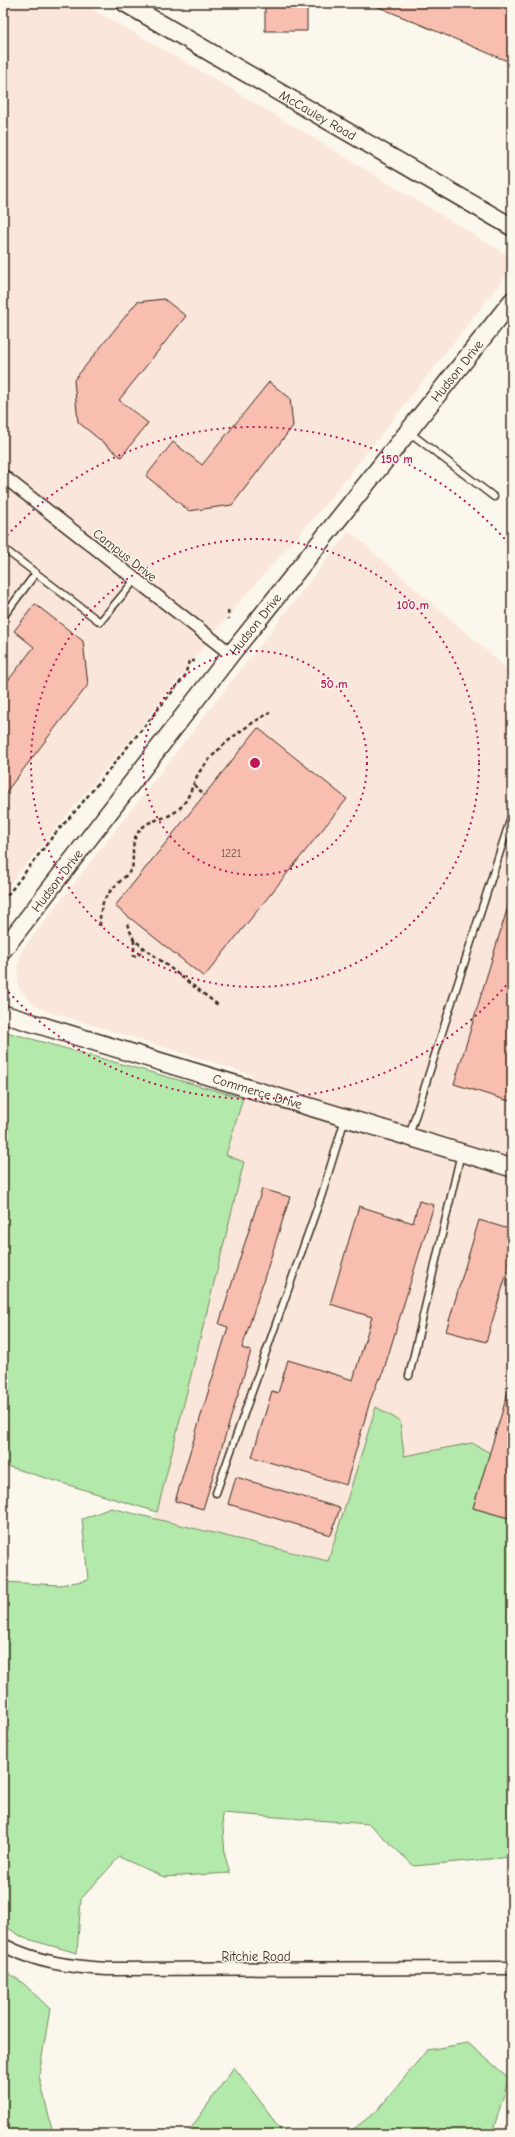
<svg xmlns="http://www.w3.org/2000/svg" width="515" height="2137" font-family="'Comic Neue',sans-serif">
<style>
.built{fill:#fae6da}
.green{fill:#b3e9ab;stroke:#778a64}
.building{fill:#f8bfb0;stroke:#3b2a1e}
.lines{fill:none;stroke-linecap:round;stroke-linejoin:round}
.lane-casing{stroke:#3b2a1e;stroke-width:9}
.street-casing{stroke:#3b2a1e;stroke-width:15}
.secondary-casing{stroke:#3b2a1e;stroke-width:20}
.path{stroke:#3b2a1e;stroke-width:2.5;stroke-dasharray:4 3;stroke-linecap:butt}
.lane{stroke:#fbf7ec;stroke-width:6}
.street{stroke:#fbf7ec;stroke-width:12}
.secondary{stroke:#fbf7ec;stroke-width:17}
.ring{fill:none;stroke:#c2185b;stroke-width:2;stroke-dasharray:2 4}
.labels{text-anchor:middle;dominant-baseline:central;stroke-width:3;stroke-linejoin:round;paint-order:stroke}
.number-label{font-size:11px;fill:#6a4f42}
.street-label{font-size:13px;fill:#3b2a1e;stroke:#fbf7ec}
.centre{fill:#c2185b;stroke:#fbf7ec;stroke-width:2}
.ring-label{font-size:12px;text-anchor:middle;font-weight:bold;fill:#c2185b;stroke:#fbf7ec;stroke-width:3;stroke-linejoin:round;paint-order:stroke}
</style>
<rect width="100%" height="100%" fill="#fbf7ec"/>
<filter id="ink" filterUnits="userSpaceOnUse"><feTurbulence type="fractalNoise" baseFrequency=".025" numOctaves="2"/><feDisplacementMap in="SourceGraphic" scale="8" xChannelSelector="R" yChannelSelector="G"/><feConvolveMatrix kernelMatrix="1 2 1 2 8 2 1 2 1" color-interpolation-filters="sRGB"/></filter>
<g filter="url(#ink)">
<g class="built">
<polygon points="3,3 81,3 225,85 499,250 512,258 512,268 327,503 236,606 142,725 3,892"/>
<polygon points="349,531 512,673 512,1519 473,1508 472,1443 403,1456 400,1421 376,1408 329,1561 154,1518 244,1163 226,1155 243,1098 253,1075 44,1010 33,1004 18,987 18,965 22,950"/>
</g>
<g class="green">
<polygon points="3,1031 243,1098 226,1155 244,1162 157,1512 3,1465"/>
<polygon points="376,1407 400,1421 404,1456 472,1443 490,1453 473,1508 512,1519 512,1857 414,1866 369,1824 222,1813 225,1856 230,1873 164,1877 119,1857 81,1899 77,1953 24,1938 3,1925 3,1582 60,1585 88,1580 82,1519 111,1508 328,1561"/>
<polygon points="3,1969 24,1984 50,2009 39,2075 53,2134 3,2134"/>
<polygon points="468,2043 509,2078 492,2134 347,2134 377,2111 427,2050"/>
<polygon points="234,2067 269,2113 283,2134 187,2134"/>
</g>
<g class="building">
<polygon points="265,3 289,3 289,8 307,8 307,31 265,31"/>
<polygon points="369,3 512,3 512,63"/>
<polygon points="164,299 186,316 119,400 148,423 121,457 78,422 74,380 137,302"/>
<polygon points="269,382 290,398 293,426 232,505 189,511 146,476 173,442 202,465"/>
<polygon points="35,604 83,641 88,685 3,796 3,687 34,647 14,631"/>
<polygon points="258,728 347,799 204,977 115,906"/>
<polygon points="509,903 512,904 512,1102 454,1084"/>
<polygon points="262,1189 290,1197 242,1348 251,1351 203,1509 175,1501 228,1327 219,1324"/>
<polygon points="419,1201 434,1205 381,1379 379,1378 370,1401 346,1485 252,1457 272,1391 278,1393 288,1360 353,1380 372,1317 330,1304 359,1206 413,1223"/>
<polygon points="479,1220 512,1230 512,1256 486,1342 446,1331"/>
<polygon points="509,1389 512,1390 512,1519 473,1508"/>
<polygon points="236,1477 340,1508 331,1535 228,1504"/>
</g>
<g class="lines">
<g class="lane-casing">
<g id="lane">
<polyline points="409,432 494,497"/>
<polyline points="3,548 100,622 135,580"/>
<polyline points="3,617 36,573"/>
<polyline points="409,1136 512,814"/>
<polyline points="409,1376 461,1153"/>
<polyline points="216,1493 322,1194 345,1119"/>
</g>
</g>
<g class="street-casing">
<g id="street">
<polyline points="3,476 231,654"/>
<path d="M3 1945C36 1962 70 1967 107 1969L512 1968"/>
</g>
</g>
<g class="secondary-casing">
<g id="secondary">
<path id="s1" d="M125 3 512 227"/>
<path id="s2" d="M3 950 231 654 512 301"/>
<path id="s3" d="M3 1014 512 1168"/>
</g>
</g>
<g class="path">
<polyline points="228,611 229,619"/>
<polyline points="194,785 205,795"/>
<polyline points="3,901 53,836 78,808 185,676 189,661 195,661"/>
<polyline points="127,924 134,940 218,1005"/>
<path d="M100 926C99 893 113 891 132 869 134 859 131 843 137 834 148 817 161 822 175 812 190 802 191 785 200 771 215 749 247 724 270 713"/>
<polyline points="134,940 134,956 138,956 144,947"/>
</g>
<use href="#lane" class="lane"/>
<use href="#street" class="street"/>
<use href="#secondary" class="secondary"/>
</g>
</g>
<g class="ring">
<circle cx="255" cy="763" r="112"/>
<circle cx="255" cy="763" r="224"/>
<path d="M510 981A336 336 0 0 1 3 986M3 540A336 336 0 0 1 510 545"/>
</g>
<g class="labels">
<g class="number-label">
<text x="231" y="853">1221</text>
</g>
<g class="street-label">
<text stroke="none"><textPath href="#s1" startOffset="223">McCauley Road</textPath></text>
<text stroke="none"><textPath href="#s2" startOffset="736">Hudson Drive</textPath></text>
<text transform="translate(125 555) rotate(38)">Campus Drive</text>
<text stroke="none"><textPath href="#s2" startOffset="412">Hudson Drive</textPath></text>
<text stroke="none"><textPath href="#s2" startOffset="88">Hudson Drive</textPath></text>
<text stroke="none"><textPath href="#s3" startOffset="266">Commerce Drive</textPath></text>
<text x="256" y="1956">Ritchie Road</text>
</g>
</g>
<circle cx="255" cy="763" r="6" class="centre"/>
<g class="ring-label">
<text x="397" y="463">150 m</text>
<text x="413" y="609">100 m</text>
<text x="334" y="688">50 m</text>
</g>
<rect width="515" height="2137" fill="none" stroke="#fbf7ec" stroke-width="16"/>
<rect x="8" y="8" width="499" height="2121" fill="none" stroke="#3b2a1e" stroke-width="1.5" filter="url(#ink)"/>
</svg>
